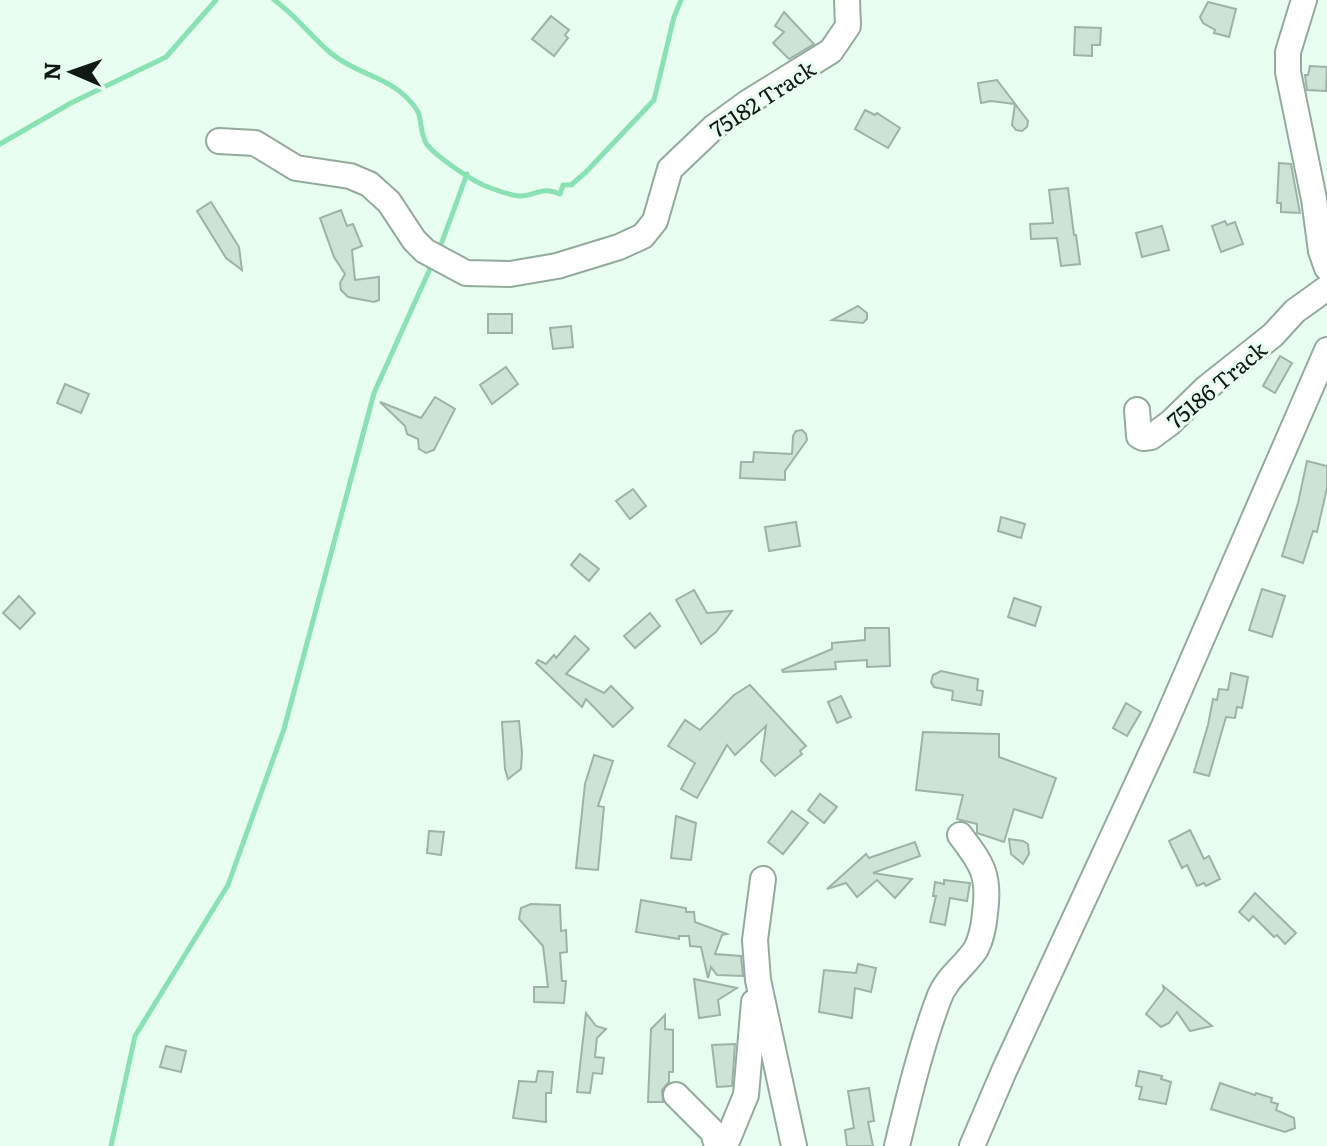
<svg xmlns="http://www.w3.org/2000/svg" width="1327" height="1146" font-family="Literata,serif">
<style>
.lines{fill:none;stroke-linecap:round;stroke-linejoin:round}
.stream{stroke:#8ae2b4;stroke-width:5}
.building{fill:#cde3d6;stroke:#9db3a6;stroke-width:2}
.minor-casing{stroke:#94aa9d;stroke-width:28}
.minor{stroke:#fff;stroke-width:24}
.labels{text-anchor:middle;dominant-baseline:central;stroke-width:6;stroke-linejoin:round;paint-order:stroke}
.street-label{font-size:22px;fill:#111915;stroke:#e7fef0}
</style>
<rect width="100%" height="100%" fill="#e7fef0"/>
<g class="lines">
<g class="stream">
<path d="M274 0C297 16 311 37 332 54 355 73 386 77 406 97 427 117 416 120 425 141 430 153 470 179 483 185 493 189 509 195 519 196 535 197 541 185 560 194L563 185H571L586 172 654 100 674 17 681 0"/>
<polyline points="0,144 71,103 166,57 216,0"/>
<polyline points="439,250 467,174"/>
<polyline points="111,1146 135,1036 228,885 284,729 374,393 433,262"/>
</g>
</g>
<g class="building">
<polygon points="1208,2 1236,9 1229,37 1214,33 1215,30 1203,23 1200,17"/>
<polygon points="784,12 814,44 789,59 773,43 784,32 775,26"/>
<polygon points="551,16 569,30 565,35 568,38 554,56 532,39"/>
<polygon points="1075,27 1101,28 1100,45 1092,45 1092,56 1074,55"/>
<polygon points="1310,66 1327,67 1326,91 1307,90 1305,75 1308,75"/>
<polygon points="997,80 1028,121 1027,127 1022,131 1016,130 1012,125 1015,104 991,101 981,103 978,83"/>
<polygon points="865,110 875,115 877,113 900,128 888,148 855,129"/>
<polygon points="1279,163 1291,164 1300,213 1281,212 1281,203 1277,203"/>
<polygon points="1068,188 1074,235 1076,235 1080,264 1061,266 1057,238 1031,239 1030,224 1053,223 1049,190"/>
<polygon points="211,202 239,247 242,270 226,258 197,211"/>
<polygon points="341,210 347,226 353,224 362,246 352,250 355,280 379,277 379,300 374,302 348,297 341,290 340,283 345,274 334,257 320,218"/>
<polygon points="1225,221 1227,225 1235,222 1243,244 1221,252 1212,226"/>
<polygon points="1162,226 1169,250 1142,257 1136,233"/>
<polygon points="858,306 867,313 867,319 863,323 832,320"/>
<rect x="488" y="314" width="24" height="19"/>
<polygon points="571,326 573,347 553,349 550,328"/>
<polygon points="1280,356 1292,363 1275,393 1263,386"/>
<polygon points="506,367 518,384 492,404 480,385"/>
<polygon points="65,384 89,394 81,413 57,403"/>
<polygon points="435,397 455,409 434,450 426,453 419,449 418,439 407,434 405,426 380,402 421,418"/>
<polygon points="802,430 806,434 807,440 785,471 785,480 740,478 741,462 753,462 754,452 792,454 793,436 796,431"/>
<polygon points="1307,461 1327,466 1327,488 1317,532 1313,531 1303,563 1282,556 1298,503"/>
<polygon points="633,489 646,506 630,519 616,501"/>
<polygon points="1001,517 1025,524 1021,538 998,531"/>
<polygon points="796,522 800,546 769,551 765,527"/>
<polygon points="580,554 599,569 589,581 571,565"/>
<polygon points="1262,589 1285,596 1272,637 1249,630"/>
<polygon points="694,590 707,613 732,611 716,632 701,644 676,600"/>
<polygon points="19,596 35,613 20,629 3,613"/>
<polygon points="1014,598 1041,607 1035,626 1008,617"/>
<polygon points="650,613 660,626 635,648 624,636"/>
<polygon points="865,628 889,628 890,666 867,667 867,660 835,662 836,669 783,672 782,670 832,649 832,643 865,640"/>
<polygon points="575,636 589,649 566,674 604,693 611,686 633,708 613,727 586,699 582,707 536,663 538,660 546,664 554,655 556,658"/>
<polygon points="941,671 978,679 977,690 983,691 981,705 952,700 953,691 934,687 931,682 933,675"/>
<polygon points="1231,673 1248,677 1242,708 1237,707 1235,718 1226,717 1209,776 1194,772 1208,725 1213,699 1217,700 1219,689 1228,690"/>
<polygon points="750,685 806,746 800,751 802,754 775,776 761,761 766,726 735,755 727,745 697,798 681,789 695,763 668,746 685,720 700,730 734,695"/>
<polygon points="841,696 851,717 837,723 828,702"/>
<polygon points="1126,703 1141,712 1127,736 1113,728"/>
<polygon points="519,721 522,753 521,769 508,779 505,769 502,722"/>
<polygon points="923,732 999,734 999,757 1056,778 1042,818 1014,809 1004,842 977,833 977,824 957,819 963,795 916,790"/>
<polygon points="594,755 613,761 598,806 604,807 598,870 576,868 585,784"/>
<polygon points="820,794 837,807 824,823 808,810"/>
<polygon points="792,811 808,823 783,854 768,842"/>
<polygon points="676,816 696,823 691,860 671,858"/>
<polygon points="1190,830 1204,859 1209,856 1220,879 1206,886 1204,883 1197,886 1187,865 1182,868 1169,841"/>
<polygon points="429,831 444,832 441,855 427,853"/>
<polygon points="1009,839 1023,841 1028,844 1029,854 1023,864 1011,854"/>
<polygon points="915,842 920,856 873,873 912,879 895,898 877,880 857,897 846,883 827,889 866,854 869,858"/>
<polygon points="944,880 970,883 967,901 950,898 945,925 930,922 936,896 933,896 935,882 944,884"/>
<polygon points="1255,893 1296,933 1285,944 1277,935 1274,937 1253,916 1249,921 1239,912"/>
<polygon points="641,900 686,908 686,912 694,912 695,922 727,934 722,935 715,954 741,956 743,976 717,975 711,967 708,978 701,947 690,946 689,936 679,936 679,939 636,932"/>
<polygon points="531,904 560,905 561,931 566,930 567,952 560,953 562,981 566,981 564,1003 534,1002 534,987 548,987 543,946 519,919 521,908"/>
<polygon points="858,964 876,968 871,992 855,988 852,1018 819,1012 824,970 856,973"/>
<polygon points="694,979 737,988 718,1000 720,1015 699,1018"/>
<polygon points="1163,986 1212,1026 1190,1031 1177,1012 1169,1023 1161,1027 1146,1014 1164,990"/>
<polygon points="586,1013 596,1026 606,1029 597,1038 595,1057 604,1058 602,1074 593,1073 590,1093 577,1092"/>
<polygon points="665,1015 665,1029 673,1030 673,1072 669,1072 669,1082 662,1090 663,1102 648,1102 651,1029"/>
<polygon points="735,1044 732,1086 717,1087 712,1045"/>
<polygon points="166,1046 186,1051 181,1072 160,1067"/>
<polygon points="538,1071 553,1072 551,1093 546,1093 546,1122 513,1118 519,1081 536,1082"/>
<polygon points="1139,1071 1162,1076 1161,1079 1171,1082 1166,1104 1139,1099 1142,1087 1136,1086"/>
<polygon points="1220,1083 1255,1095 1256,1093 1272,1098 1271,1102 1278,1104 1276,1110 1294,1118 1295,1128 1285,1132 1211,1109"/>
<polygon points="869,1088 874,1121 868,1122 873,1146 847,1146 845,1130 854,1128 848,1091"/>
</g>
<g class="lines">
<g class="minor-casing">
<g id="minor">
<polyline points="1304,0 1288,52 1288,72 1314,199 1321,251 1327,268"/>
<polyline points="219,141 255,143 296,168 350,176 369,184 389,202 414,240 425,251 466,273 510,274 557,266 619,247 643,236 655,221 670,169 714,127 747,103 831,51 848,26 847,0"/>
<polyline points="1137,410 1139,436 1143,438 1151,437 1170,423 1205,389 1273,335 1295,311 1327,288"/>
<polyline points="763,879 755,940 758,980 794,1146"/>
<polyline points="676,1095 713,1132 717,1146"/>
<polyline points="725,1146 746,1095 754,1002"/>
<path d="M897 1146C909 1096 921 1046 939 998 946 978 965 966 976 949 981 939 984 925 985 913 990 876 983 865 960 835"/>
<polyline points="972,1146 1004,1071 1163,728 1327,350"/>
</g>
</g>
<use href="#minor" class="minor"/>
</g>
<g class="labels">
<g class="street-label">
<text transform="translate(762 98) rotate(-33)">75182 Track</text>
<text transform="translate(1216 384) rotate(-40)">75186 Track</text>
</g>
</g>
<g transform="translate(72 72) rotate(272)" stroke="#e7fef0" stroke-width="6" paint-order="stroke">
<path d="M0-6L14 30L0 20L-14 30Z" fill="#111915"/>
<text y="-12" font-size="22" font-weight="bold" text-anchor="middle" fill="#111915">N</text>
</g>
</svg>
